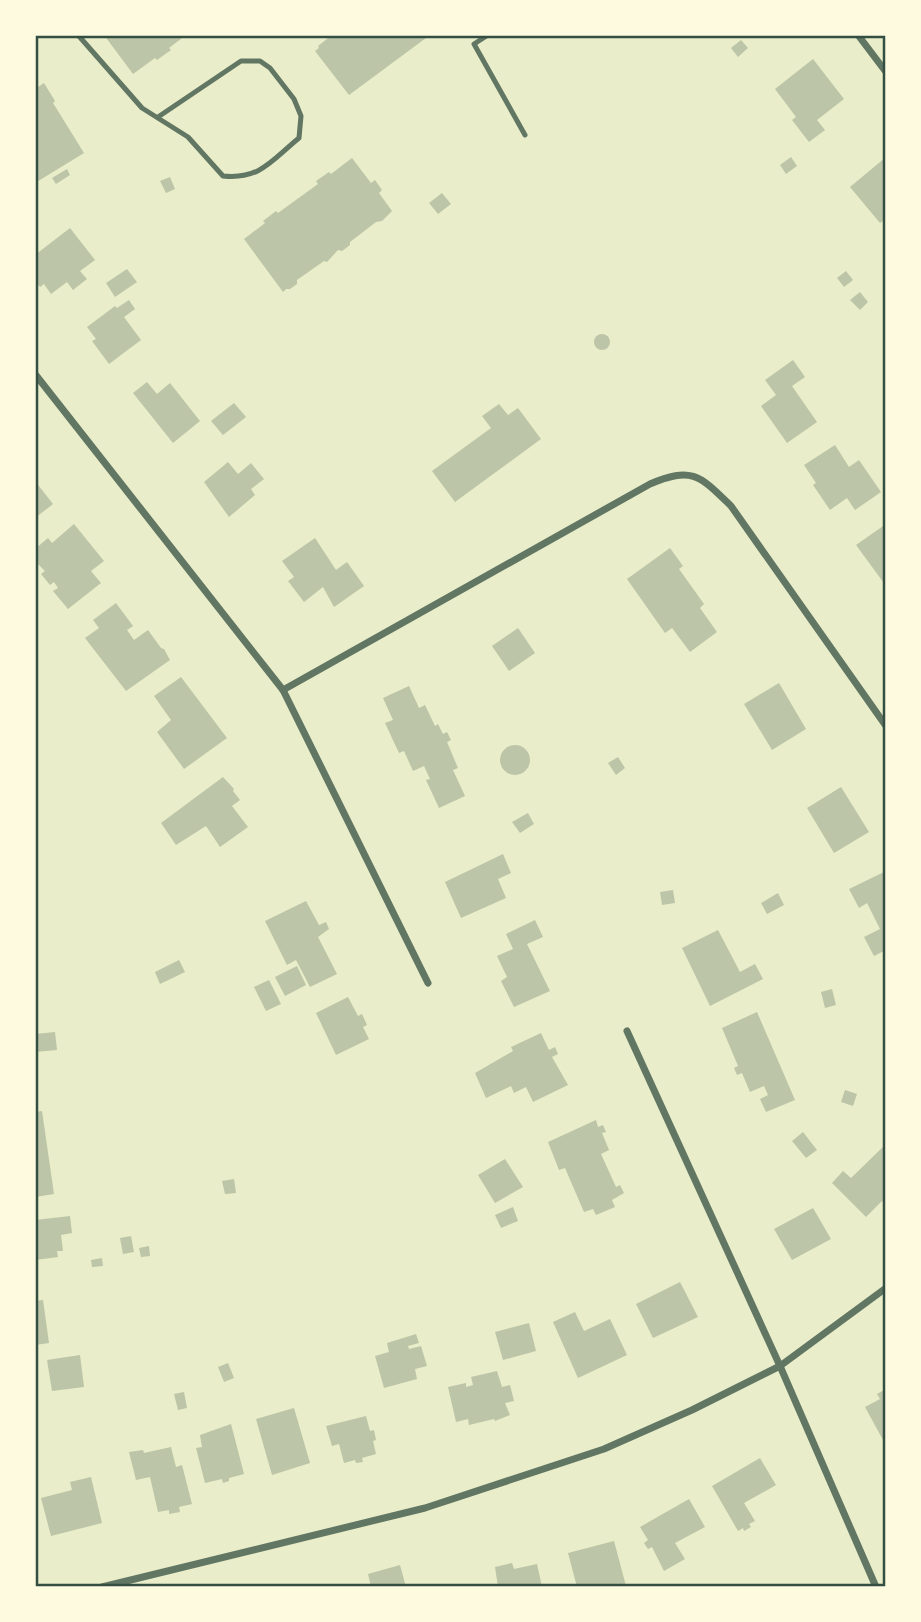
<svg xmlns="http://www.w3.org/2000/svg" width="921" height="1622" font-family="Montserrat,sans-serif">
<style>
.building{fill:#bcc5a7}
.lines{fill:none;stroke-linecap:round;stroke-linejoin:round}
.service{stroke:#617663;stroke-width:5}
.minor{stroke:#617663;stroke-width:7}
.neatline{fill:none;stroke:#344e41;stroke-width:2.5}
</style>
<rect width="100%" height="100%" fill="#e9edc9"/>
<g class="building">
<polygon points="104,35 186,35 169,48 171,50 157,60 155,58 133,74"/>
<polygon points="332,35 430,35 349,95 315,51 319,48 318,46"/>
<polygon points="741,40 748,48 738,57 731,48"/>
<polygon points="813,59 844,99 817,120 825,130 809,142 792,120 796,117 775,89"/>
<polygon points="44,83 55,101 53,103 84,153 35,183 35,89"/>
<polygon points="791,157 797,166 786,174 780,165"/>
<polygon points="886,157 886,219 880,223 850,187"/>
<polygon points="352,158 371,183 375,180 382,190 379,193 392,211 382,221 376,222 350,242 350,245 342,251 338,250 327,262 324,261 297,280 297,284 290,289 286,289 283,292 244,239 265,223 263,221 276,211 278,213 318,184 316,181 329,172 331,174"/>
<polygon points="67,169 70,175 56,184 52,178"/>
<polygon points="170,177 175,189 166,193 160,181"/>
<polygon points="442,193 451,204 438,214 429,203"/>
<polygon points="70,228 95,260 80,271 87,279 73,290 67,282 51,294 44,284 40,287 35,281 35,255"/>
<polygon points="127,269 137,282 115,297 106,283"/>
<polygon points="846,271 853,280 844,287 837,278"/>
<polygon points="860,292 868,302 860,310 850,300"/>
<polygon points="129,300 135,309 124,317 141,340 109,364 92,341 96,339 87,327 115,306 117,308"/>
<circle cx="602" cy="342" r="8"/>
<polygon points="793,360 805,377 792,386 817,422 787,443 761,406 776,395 765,380"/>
<polygon points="147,382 157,394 170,383 200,421 173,443 133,393"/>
<polygon points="234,403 246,417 223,435 211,421"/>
<polygon points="499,404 508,415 518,408 541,439 455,502 432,471 491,428 482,416"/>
<polygon points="835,445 849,467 859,460 881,492 855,510 847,498 830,510 813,485 816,483 804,465"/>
<polygon points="228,462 238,474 251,463 264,479 251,489 255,495 229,517 204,482"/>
<polygon points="35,481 53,504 35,518"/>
<polygon points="74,524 104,561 91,571 101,583 68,609 53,591 58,588 54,582 50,585 41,574 45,571 35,561 35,549 48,538 52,543"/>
<polygon points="886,524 886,586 856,545"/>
<polygon points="315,538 336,570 347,562 364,586 334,607 323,587 304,602 288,581 294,577 282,561"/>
<polygon points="670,548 683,566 679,569 704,604 700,608 717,632 690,652 672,628 665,633 627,579"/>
<polygon points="116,603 133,626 127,630 134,640 148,630 161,648 164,649 170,660 126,691 85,638 99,628 93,620"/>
<polygon points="518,628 535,653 509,671 492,646"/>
<polygon points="181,677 227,738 184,769 157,732 171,720 154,696"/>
<polygon points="779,683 806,729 772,750 744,704"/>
<polygon points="409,686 419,708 425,705 435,726 438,724 443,734 447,732 451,740 447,742 458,768 453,770 465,796 439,808 426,780 430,779 424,766 413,771 404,751 399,753 385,723 393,720 383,698"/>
<circle cx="515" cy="760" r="15"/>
<polygon points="618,757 625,768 616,775 608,763"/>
<polygon points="223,777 234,789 233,791 240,800 232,806 248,827 220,847 206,826 176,845 161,823"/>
<polygon points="841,787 869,832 834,853 807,808"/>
<polygon points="528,813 534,824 520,833 512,822"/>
<polygon points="503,854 511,873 498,879 506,898 461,918 445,882"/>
<polygon points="886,871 886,950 874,956 864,937 880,929 867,903 859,908 849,889"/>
<polygon points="673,890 675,903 662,905 660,892"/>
<polygon points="778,893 784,905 767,914 761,903"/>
<polygon points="306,901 319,925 326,922 329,929 318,937 337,974 310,987 296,960 287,965 265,921"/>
<polygon points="535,920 543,937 527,944 550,991 514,1007 501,981 507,977 497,956 513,949 506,934"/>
<polygon points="718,930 740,972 755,964 763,979 710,1006 682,948"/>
<polygon points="179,960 185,972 160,984 155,972"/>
<polygon points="297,966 306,985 285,996 275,977"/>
<polygon points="269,980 281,1004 266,1011 254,987"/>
<polygon points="832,989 836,1005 825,1008 821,992"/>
<polygon points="348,997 358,1016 362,1014 367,1025 363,1027 369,1039 336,1055 316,1013"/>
<polygon points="757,1012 795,1100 766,1112 760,1099 768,1095 764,1086 750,1092 742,1073 737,1075 734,1068 738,1066 722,1028"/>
<polygon points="55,1032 57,1050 35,1052 35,1034"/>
<polygon points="541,1033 549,1050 555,1047 558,1054 552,1057 568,1085 533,1102 526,1087 514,1093 511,1086 486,1098 475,1073 513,1051 511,1047"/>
<polygon points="845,1090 857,1094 853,1106 841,1102"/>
<polygon points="42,1111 54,1194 35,1197 35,1112"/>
<polygon points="596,1120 598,1127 603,1125 606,1132 602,1133 609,1150 601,1154 616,1187 620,1185 624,1193 612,1200 615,1207 596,1215 593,1209 584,1212 565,1168 559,1170 548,1142"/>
<polygon points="803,1132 817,1150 806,1158 792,1141"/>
<polygon points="886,1144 886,1206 882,1201 866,1217 832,1183 843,1171 851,1178"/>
<polygon points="505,1159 523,1187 495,1203 478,1175"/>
<polygon points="234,1179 236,1193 225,1194 222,1181"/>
<polygon points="513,1207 518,1221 501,1228 495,1215"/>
<polygon points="813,1208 831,1239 792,1260 774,1229"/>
<polygon points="70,1216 72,1233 61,1235 63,1251 57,1251 58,1257 35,1260 35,1220"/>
<polygon points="131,1236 134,1252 123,1254 120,1238"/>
<polygon points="149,1246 150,1256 141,1257 139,1248"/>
<polygon points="102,1258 103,1266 92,1267 91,1260"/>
<polygon points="680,1282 698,1317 653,1338 636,1304"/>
<polygon points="43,1300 49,1343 35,1345 35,1301"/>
<polygon points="575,1312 584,1331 610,1319 627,1355 578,1378 553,1322"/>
<polygon points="529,1323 536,1351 503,1360 495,1332"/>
<polygon points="416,1334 419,1343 408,1346 409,1349 421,1346 427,1366 415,1369 417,1379 384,1388 375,1356 389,1352 387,1343"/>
<polygon points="80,1355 84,1387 52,1391 47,1360"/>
<polygon points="228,1363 234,1378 224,1382 218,1367"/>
<polygon points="497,1371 502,1387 510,1385 514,1401 505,1403 510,1415 495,1421 494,1419 469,1425 468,1419 456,1422 448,1387 466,1383 466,1387 473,1385 471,1377"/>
<polygon points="886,1389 886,1438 883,1440 865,1407 880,1399 877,1394"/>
<polygon points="184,1392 187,1408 178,1410 174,1394"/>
<polygon points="294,1408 310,1463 272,1475 256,1419"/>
<polygon points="366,1416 370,1431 374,1430 376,1440 373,1441 376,1454 362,1458 363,1462 356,1463 355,1460 344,1463 339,1444 332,1446 326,1426"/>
<polygon points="231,1424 244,1474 229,1478 229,1481 223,1483 222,1479 205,1483 196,1448 202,1447 200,1435"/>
<polygon points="171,1447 176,1467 182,1465 192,1504 179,1507 180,1512 169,1514 169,1510 158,1512 150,1477 136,1480 129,1452 143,1450 144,1453"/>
<polygon points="760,1458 776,1485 744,1503 755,1521 749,1524 751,1527 744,1531 743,1528 738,1531 712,1486"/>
<polygon points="91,1477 102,1523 51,1536 41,1498 72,1490 70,1482"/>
<polygon points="689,1499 705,1527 675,1543 685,1559 664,1571 652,1547 648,1549 644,1543 648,1540 640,1527"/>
<polygon points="614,1541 626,1586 577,1587 568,1553"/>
<polygon points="512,1563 514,1569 537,1564 542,1587 498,1587 495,1567"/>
<polygon points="400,1565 406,1587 371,1587 368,1574"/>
</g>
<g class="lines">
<g class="service">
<path d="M78 35 142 108 188 137 223 176C260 180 272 160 299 138L301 116 294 99 270 68 260 61H241L158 117"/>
<polyline points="488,35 474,44 525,135"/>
</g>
<g class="minor">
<polyline points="858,35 886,72"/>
<polyline points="35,374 283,690 428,983"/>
<path d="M283 690 650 484C693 466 700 476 731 506L886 726"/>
<polyline points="627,1031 780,1366 876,1587"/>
<polyline points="102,1587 425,1508 604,1449 692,1410 780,1366 886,1288"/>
</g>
</g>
<rect width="921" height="1622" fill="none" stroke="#fefae0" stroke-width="74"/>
<rect x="37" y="37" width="847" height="1548" class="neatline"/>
</svg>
